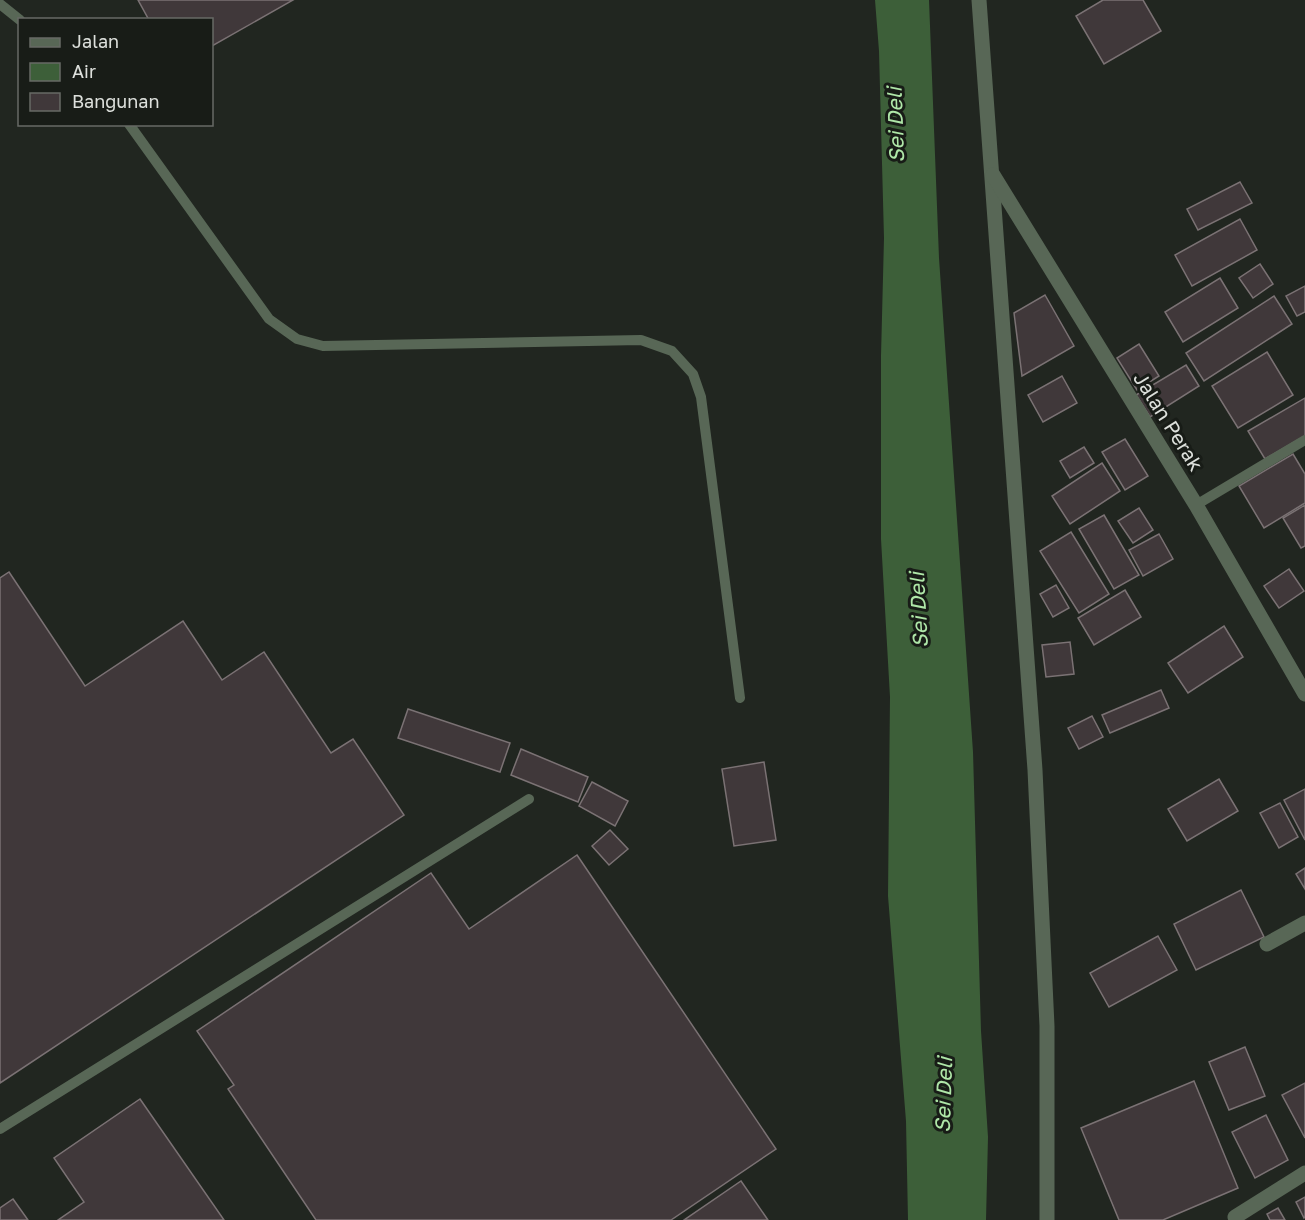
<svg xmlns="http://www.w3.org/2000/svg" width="1305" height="1220" font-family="'Golos Text',sans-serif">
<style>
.water{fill:#3d5f39}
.building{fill:#40383a;stroke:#7b7274;stroke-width:1.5}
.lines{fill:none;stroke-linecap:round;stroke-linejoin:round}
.service{stroke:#586756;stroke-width:10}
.minor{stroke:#586756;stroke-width:15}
.labels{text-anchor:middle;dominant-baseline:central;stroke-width:6;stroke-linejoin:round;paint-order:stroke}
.street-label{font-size:20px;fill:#dde0dc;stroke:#181c17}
.water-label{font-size:21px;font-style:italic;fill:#afe7a8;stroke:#181c17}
</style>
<rect width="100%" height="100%" fill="#212620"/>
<polygon class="water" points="875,0 929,0 939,258 973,752 981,1031 988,1137 986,1220 908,1220 906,1121 888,896 890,697 881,539 881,356 884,238 879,51"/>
<g class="building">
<polygon points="138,0 293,0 212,46 212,20 149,20"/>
<polygon points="1103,0 1143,0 1161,31 1104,64 1076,16"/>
<polygon points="1240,182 1252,203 1198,230 1187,209"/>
<polygon points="1240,219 1257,250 1192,286 1175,255"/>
<polygon points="1260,264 1273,284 1253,298 1239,278"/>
<polygon points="1220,278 1238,308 1183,342 1165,312"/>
<polygon points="1305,286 1305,312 1297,316 1286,296"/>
<polygon points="1045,295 1074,346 1022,376 1014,313"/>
<polygon points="1274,296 1292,324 1204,381 1186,353"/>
<polygon points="1139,344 1159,376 1137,390 1117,358"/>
<polygon points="1267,352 1293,395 1238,428 1212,386"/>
<polygon points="1186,365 1199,386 1150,417 1136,395"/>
<polygon points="1062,376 1077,403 1043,422 1028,395"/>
<polygon points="1305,398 1305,436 1265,459 1248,431"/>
<polygon points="1125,439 1148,476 1125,490 1102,452"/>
<polygon points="1084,447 1094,463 1070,478 1060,461"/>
<polygon points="1293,454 1305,474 1305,503 1264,528 1239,486"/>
<polygon points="1102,463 1120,491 1070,524 1052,496"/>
<polygon points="1305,505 1305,546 1301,548 1283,518"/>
<polygon points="1139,508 1153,530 1133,543 1118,521"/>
<polygon points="1104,515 1139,575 1114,589 1079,529"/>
<polygon points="1071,532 1109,594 1079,613 1040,551"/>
<polygon points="1159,534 1173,559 1143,576 1129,550"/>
<polygon points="1289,569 1304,591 1279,608 1264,586"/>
<polygon points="9,572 85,686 183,621 222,680 264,652 331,753 353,739 404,815 0,1083 0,578"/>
<polygon points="1056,585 1069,608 1053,617 1040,594"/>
<polygon points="1125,590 1141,617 1094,645 1078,618"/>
<polygon points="1224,626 1243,657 1188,693 1168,663"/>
<polygon points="1070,642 1074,674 1046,677 1042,645"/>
<polygon points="1161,690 1169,708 1110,733 1102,715"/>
<polygon points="408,709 510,743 500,772 398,738"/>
<polygon points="1092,716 1103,737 1079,749 1068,728"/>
<polygon points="521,749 588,777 578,802 511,775"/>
<polygon points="764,762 776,840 734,846 722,769"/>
<polygon points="1219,779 1238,811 1187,841 1168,809"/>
<polygon points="592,782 628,801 615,826 579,806"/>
<polygon points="1305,789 1305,840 1284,800"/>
<polygon points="1280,803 1298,837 1279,848 1260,813"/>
<polygon points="610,830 628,849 609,865 592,846"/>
<polygon points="577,855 776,1149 671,1220 316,1220 228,1089 234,1085 197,1031 431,873 469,929"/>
<polygon points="1305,868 1305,889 1296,874"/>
<polygon points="1241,890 1264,937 1196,970 1174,924"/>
<polygon points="1158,936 1177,970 1109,1007 1090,973"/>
<polygon points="1245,1047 1265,1096 1229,1110 1209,1062"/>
<polygon points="1194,1081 1238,1188 1163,1220 1119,1220 1081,1128"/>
<polygon points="1305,1083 1305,1138 1282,1095"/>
<polygon points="140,1099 224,1220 58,1220 84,1202 54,1158"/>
<polygon points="1266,1115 1288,1160 1255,1178 1232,1132"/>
<polygon points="741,1181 768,1220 684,1220"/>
<polygon points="1305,1197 1305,1217 1304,1218 1296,1202"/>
<polygon points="13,1199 28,1220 0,1220 0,1208"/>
<polygon points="1278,1208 1285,1220 1270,1220 1267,1214"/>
</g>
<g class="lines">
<g class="service">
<polyline points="0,4 20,20"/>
<polyline points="129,124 269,319 297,339 323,346 641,340 672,351 693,374 701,397 740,698"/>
<polyline points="1196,505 1305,440"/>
<polyline points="0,1129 529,799"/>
</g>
<g class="minor">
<polyline points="979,0 1035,770 1047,1026 1047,1220"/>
<polyline points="993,175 1196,505 1305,694"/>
<polyline points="1267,944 1305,923"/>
<polyline points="1235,1217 1305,1173"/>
</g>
</g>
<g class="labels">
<g class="street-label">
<text transform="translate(1169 421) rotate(58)">Jalan Perak</text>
</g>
<g class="water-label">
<text transform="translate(895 125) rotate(-92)">Sei Deli</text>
<text transform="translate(918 610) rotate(-93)">Sei Deli</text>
<text transform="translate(943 1095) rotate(-88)">Sei Deli</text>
</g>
</g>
<rect x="18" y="18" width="195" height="108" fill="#181c17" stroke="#676a66" stroke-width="1.5"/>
<rect x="30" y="38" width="30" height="9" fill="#586756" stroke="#676a66" stroke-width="1.5"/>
<text x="72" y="48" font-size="18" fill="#dde0dc">Jalan</text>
<rect x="30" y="63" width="30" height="18" fill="#3d5f39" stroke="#676a66" stroke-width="1.5"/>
<text x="72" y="78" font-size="18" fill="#dde0dc">Air</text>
<rect x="30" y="93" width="30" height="18" fill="#40383a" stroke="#676a66" stroke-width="1.5"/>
<text x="72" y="108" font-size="18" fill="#dde0dc">Bangunan</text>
</svg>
